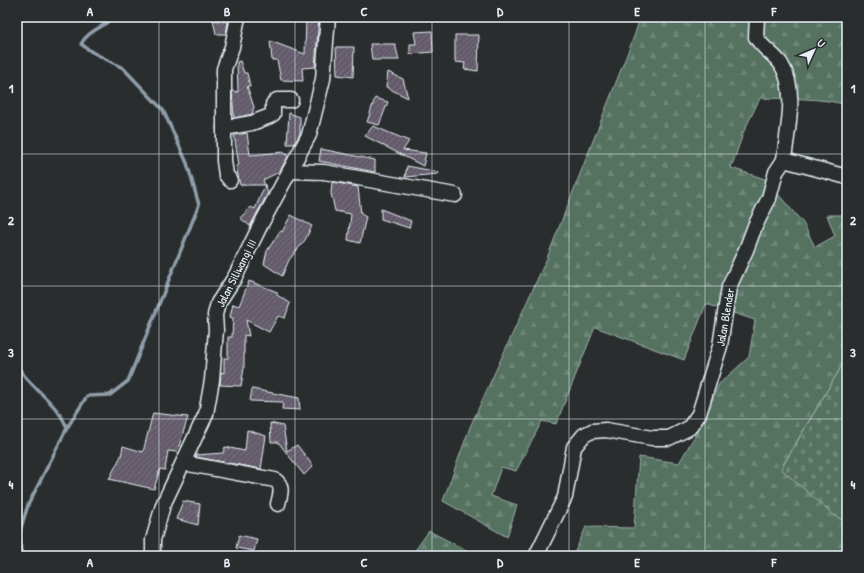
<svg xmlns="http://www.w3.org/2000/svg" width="864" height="573" font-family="'Patrick Hand',sans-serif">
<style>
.forest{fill:url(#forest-firs);stroke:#9eb1ac}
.cemetery{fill:url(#cemetery-stones);stroke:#9eb1ac}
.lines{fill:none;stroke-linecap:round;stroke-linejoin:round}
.stream{stroke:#8f9eaa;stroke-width:3.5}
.building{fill:url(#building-hatch);stroke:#e8f1f8}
.street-casing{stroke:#e8f1f8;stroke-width:17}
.street{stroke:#2a2d2e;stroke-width:14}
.grid{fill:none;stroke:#e8f1f8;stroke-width:1;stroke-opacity:0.55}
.labels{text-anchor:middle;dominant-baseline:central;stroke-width:3.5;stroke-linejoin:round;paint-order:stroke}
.street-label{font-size:12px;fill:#e8f1f8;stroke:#2a2d2e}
.neatline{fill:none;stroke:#e8f1f8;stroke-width:1.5}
.grid-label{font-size:13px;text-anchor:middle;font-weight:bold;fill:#e8f1f8}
</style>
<defs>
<pattern id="forest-firs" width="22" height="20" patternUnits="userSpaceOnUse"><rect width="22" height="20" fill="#557161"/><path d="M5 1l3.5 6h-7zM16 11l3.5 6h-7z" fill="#6d8678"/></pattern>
<pattern id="cemetery-stones" width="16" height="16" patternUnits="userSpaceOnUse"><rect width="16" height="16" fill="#557161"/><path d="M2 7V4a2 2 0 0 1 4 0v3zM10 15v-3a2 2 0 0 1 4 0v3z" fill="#6d8678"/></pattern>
<pattern id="building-hatch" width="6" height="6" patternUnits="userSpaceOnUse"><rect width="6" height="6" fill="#635a6a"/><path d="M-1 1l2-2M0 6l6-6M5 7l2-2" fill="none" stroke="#797280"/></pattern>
</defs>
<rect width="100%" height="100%" fill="#2a2d2e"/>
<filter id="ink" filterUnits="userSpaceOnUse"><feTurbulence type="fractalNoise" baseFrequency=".025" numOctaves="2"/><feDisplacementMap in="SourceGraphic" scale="8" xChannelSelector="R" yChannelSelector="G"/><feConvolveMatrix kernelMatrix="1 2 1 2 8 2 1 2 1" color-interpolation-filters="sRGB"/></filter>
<g filter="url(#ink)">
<g class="forest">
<path d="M640 17H847V105C819 97 788 99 760 98L744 131 731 168 765 179 803 223 815 247 835 236 827 215H847V357L781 468 835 515 847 522V556H573L586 527 634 528 639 457 679 463 703 422 719 384 749 357 755 320 706 304 684 360 595 327 556 424 542 421 516 471 501 467 491 496 517 505 507 537 443 501 470 427 547 258 635 34Z"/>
<polygon points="429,531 478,556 411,556"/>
</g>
<polygon class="cemetery" points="847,357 847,522 835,516 781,469"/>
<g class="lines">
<g class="stream">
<path d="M17 365C30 389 57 401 67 428L28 505 19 534 22 556"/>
<path d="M67 428 87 396 110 395 128 381 199 205 187 163 163 110 123 68 92 52 81 44C89 29 105 28 112 17"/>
</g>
</g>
<g class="building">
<polygon points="306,17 319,17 315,67 302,68 303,81 281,80 277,60 272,60 270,41 305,54"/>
<polygon points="213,20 228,22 226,34 216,34"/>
<polygon points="432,31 433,52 410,54 410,44 416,44 414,32"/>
<polygon points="455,35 479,35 478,71 464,69 465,63 455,62"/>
<polygon points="370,44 395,44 399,60 372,60"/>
<polygon points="336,47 354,47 353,77 337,75"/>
<polygon points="240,61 244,73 247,73 250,86 247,86 254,107 252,114 234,118 232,91 238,92 237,62"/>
<polygon points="388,72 403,79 408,98 386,87"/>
<polygon points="375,98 388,102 379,125 367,122"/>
<polygon points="289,113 300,117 300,134 294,144 287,144"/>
<polygon points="373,126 409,141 403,150 426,153 423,166 365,136"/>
<polygon points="247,133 250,155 285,152 288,157 279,172 263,180 268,193 250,226 240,218 251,207 255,209 265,185 240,185 236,166 239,165 234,135"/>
<polygon points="321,149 375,160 375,172 319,161"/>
<polygon points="407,166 439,172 438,174 405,177"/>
<polygon points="332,182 358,187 361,214 366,217 360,243 348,240 351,214 335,211 331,193"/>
<polygon points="381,209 411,221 409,228 381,219"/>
<polygon points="291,215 312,226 305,240 289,260 282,276 264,264 267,251 280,231 282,232"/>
<polygon points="249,281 277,292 277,295 290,303 285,318 278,316 269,332 246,320 249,336 244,335 244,368 241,386 220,385 221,372 224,373 224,358 228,358 228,337 232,337 233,318 230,317 233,304 239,306"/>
<polygon points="252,389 299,398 300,410 282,409 283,402 250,401"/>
<polygon points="153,413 188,417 177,452 168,451 165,470 160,469 154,489 109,479 121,456 123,446 143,452"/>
<polygon points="270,423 283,426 287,451 297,445 313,466 304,475 278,442 271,442"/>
<polygon points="247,430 266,436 261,469 196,457 196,455 223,453 225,447 245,451"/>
<polygon points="183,501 200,504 198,525 176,519"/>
<polygon points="239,535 257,539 254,551 236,548"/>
</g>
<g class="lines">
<g class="street-casing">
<g id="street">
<path d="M757 17 756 37C762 48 774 54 781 64 798 91 787 130 784 160"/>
<polyline points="224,128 252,123 270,116 273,114 273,104 277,100 291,100"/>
<polyline points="290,171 324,172 455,195"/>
<polyline points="230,180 226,175 224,161 224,69 232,47 238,17"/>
<path d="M183 463 275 480C284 486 280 495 278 504"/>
<polyline points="153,556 153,540 163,505 206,414 212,380 216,330 215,315 218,303 235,277 260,226 309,135 323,79 328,17"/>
<polyline points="536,556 565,497 574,447 584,435 592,431 606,430 652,438 669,438 689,428 699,414 720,346 729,287 746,250 755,226 769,198 776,172 784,160 847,177"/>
</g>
</g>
<use href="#street" class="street"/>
</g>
</g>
<path class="grid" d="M159 17V556M295 17V556M432 17V556M569 17V556M705 17V556M17 154H847M17 286H847M17 419H847"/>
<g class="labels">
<g class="street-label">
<text transform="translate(236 273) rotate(-63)">Jalan Siliwangi III</text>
<text transform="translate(725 317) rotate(-80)">Jalan Blender</text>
</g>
</g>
<rect width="864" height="573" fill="none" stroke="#2a2d2e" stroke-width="44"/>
<g transform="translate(814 50) rotate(46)" stroke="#2a2d2e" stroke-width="3" paint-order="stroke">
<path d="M0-3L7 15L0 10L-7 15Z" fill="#e8f1f8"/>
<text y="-6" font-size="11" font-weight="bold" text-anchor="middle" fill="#e8f1f8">U</text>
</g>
<rect x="22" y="22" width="820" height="529" class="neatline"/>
<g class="grid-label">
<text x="90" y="16">A</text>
<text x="227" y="16">B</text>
<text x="364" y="16">C</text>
<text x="500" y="16">D</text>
<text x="637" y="16">E</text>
<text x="774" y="16">F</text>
<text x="11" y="93">1</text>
<text x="853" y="93">1</text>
<text x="11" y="225">2</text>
<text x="853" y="225">2</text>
<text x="11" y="357">3</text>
<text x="853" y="357">3</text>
<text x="11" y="489">4</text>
<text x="853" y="489">4</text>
<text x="90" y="567">A</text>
<text x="227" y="567">B</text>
<text x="364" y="567">C</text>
<text x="500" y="567">D</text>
<text x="637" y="567">E</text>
<text x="774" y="567">F</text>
</g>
</svg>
